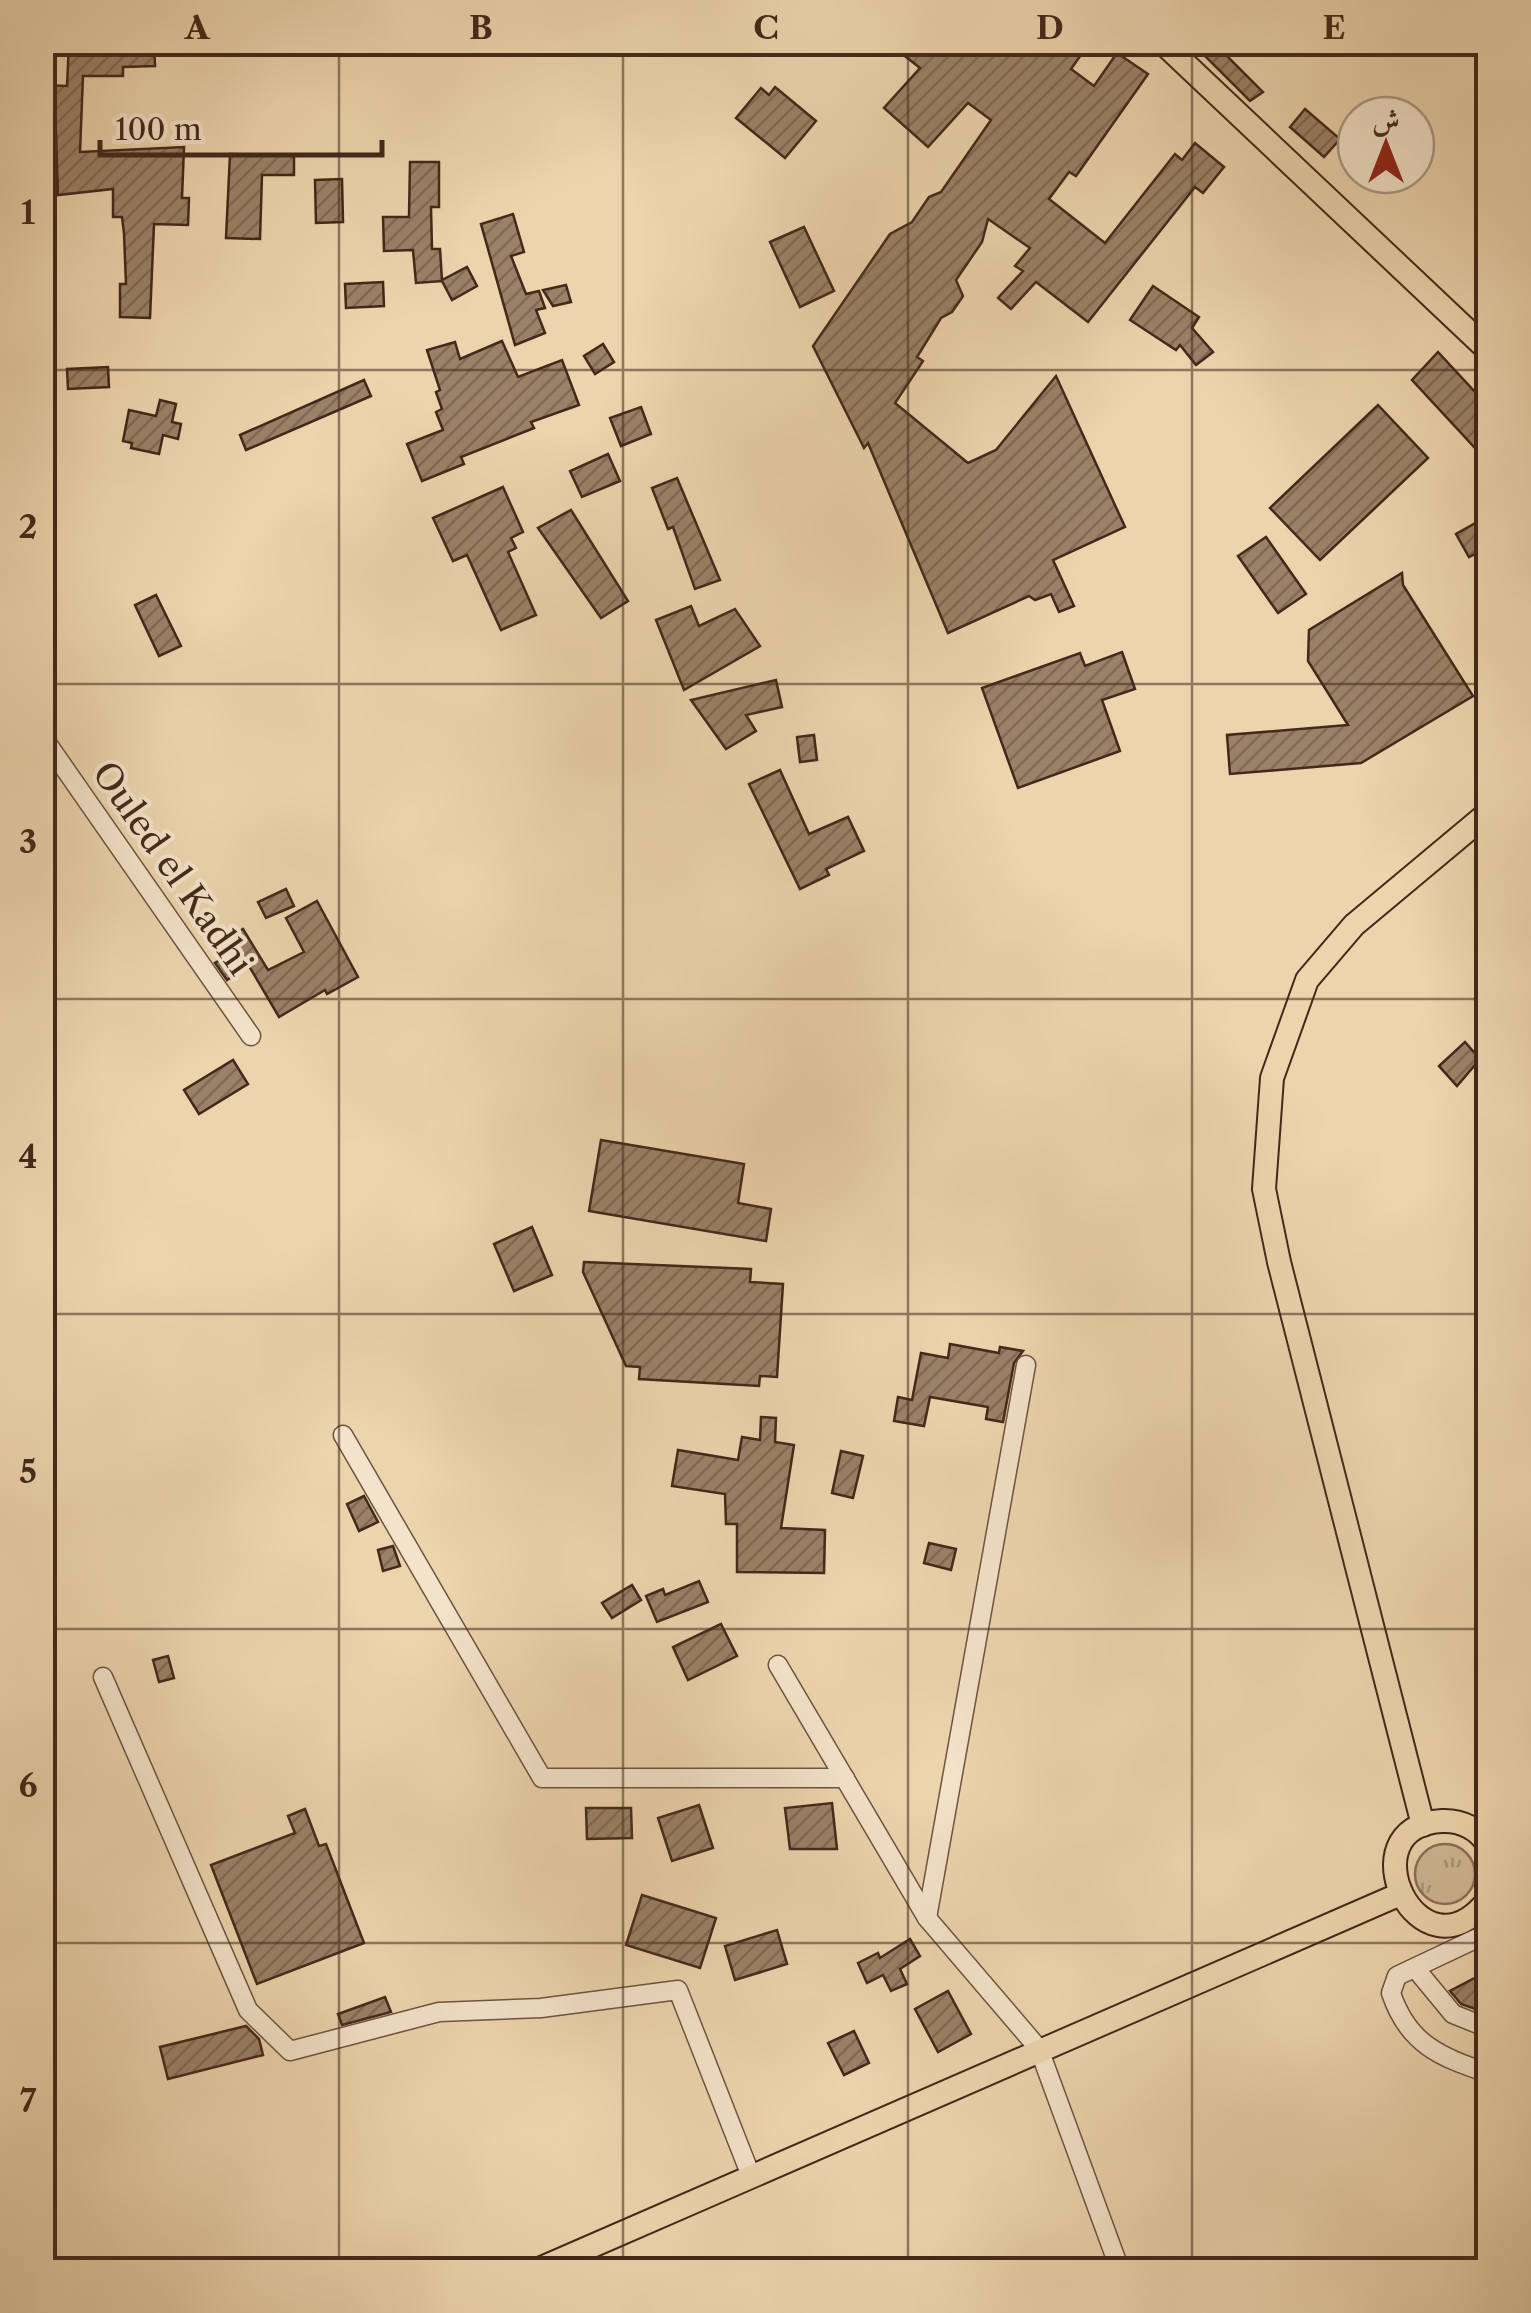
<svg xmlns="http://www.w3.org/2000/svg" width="1531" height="2313" font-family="'Libre Caslon Text',Amiri,serif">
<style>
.grass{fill:url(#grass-tufts);stroke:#8a7058;stroke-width:2.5}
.building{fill:url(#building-hatch);stroke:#44281b;stroke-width:2.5}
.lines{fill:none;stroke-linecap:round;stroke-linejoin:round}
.minor-casing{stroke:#6e5340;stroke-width:21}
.major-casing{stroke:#44281b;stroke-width:26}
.minor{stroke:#f3e3ca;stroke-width:18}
.major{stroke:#ecd4ad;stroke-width:22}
.grid{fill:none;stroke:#44281b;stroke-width:2.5;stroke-opacity:0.55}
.labels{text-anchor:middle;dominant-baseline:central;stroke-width:8;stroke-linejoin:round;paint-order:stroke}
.street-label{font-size:35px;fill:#44281b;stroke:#f3e3ca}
.neatline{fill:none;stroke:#44281b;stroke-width:4}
.grid-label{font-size:32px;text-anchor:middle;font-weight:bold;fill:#44281b}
</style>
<defs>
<pattern id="grass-tufts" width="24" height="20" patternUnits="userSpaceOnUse" patternTransform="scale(2.5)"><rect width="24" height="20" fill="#cfb794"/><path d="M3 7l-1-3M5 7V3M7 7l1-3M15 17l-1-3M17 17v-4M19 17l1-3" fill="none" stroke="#aa9578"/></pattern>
<pattern id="building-hatch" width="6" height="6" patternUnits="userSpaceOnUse" patternTransform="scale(2.5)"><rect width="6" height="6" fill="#9b8167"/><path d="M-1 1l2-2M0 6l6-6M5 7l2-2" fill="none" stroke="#806a54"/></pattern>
</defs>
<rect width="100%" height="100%" fill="#ecd4ad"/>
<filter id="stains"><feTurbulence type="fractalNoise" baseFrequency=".002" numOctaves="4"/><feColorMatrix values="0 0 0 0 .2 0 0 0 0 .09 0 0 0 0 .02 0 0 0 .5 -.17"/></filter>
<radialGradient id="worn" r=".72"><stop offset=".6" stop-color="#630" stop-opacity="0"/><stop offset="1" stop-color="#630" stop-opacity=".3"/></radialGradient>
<circle class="grass" cx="1445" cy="1874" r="30"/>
<g class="building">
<polygon points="69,42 154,44 155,66 123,67 123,76 83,76 80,152 184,147 182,198 189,198 188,225 154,224 150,318 120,317 120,284 126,284 124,233 122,217 113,217 113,189 58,195 56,132 42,131 42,85 67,86"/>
<polygon points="909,42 994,42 1008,53 1015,42 1090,42 1071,69 1094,86 1117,53 1148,74 1076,176 1069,172 1049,199 1105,243 1175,154 1182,160 1195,143 1224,167 1203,193 1195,187 1088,322 1036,282 1011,309 998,298 1023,271 1015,266 1030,248 988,219 982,242 956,280 963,296 952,312 941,318 917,357 923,361 895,403 968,463 996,450 1056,376 1125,527 1053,560 1074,606 1059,612 1051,594 1035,600 1029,596 948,633 868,443 864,448 813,346 890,234 912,222 929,197 941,192 991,120 968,103 928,147 884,108 920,68 901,53"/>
<polygon points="1191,42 1213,42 1263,92 1250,101"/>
<polygon points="775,87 816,121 785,158 736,118 761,88 769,95"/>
<polygon points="1305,109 1340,139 1324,157 1290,127"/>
<polygon points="230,154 294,156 294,175 262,175 260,239 226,238"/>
<polygon points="410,162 439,162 439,207 431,207 432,249 440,249 442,280 467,267 477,286 452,300 442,281 416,283 413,250 384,251 383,217 409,217"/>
<polygon points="342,179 343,222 316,223 315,180"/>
<polygon points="513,214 524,252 511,256 526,294 539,291 545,308 536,310 545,333 515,345 481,224"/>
<polygon points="804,227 834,291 800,307 770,242"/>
<polygon points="383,282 384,306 346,308 345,284"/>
<polygon points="566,285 571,302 553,306 543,290"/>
<polygon points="1153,286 1199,317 1192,328 1213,352 1196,365 1180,345 1176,350 1130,320"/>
<polygon points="502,341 518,377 562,360 579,405 531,422 534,428 461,457 464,464 422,481 407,444 443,430 436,412 442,409 436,392 440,390 427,350 455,342 460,359"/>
<polygon points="603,344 614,362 595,374 584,356"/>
<polygon points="1438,352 1488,406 1488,462 1412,380"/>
<polygon points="108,367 109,387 68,389 67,369"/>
<polygon points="364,380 371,396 246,450 240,435"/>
<polygon points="160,400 176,404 172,422 181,424 178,439 163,435 159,454 131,448 132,443 123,441 129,410 156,416"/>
<polygon points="1378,405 1428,458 1320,560 1270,508"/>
<polygon points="641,407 651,434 621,446 610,418"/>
<polygon points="608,454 620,481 582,497 570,471"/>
<polygon points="677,478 720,580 695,589 673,527 668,529 652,488"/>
<polygon points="503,487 523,532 511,538 516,548 508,552 536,615 501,630 467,555 453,561 433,518"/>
<polygon points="571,510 628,601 601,618 538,528"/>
<polygon points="1488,516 1488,574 1477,553 1469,557 1456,534"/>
<polygon points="1266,537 1306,594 1278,613 1238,556"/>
<polygon points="1402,573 1403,585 1473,696 1361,763 1230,774 1227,735 1348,725 1308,661 1309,630"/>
<polygon points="156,595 181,646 159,656 135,605"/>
<polygon points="691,606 699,626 735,609 760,646 684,690 656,620"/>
<polygon points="1122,652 1135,689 1102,700 1120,751 1018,788 982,688 1080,653 1085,666"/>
<polygon points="776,680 782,707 746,715 756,731 726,749 691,700"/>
<polygon points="814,735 817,760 800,762 797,737"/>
<polygon points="780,770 809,834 848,817 864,851 826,869 829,875 800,889 749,784"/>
<polygon points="286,889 294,906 266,918 258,902"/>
<polygon points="317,901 358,977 327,994 325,990 279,1017 249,966 227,980 215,963 232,953 225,940 243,929 268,970 304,952 286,918"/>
<polygon points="1465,1042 1480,1059 1457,1086 1439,1066"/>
<polygon points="233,1060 248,1084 199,1114 184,1090"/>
<polygon points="601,1140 744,1164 738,1203 771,1209 766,1241 589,1211"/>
<polygon points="532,1227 552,1275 514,1291 494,1244"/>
<polygon points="584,1262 751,1269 750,1282 783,1284 777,1377 760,1376 759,1386 639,1379 640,1367 626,1366 583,1272"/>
<polygon points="950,1344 999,1353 1000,1347 1023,1351 1014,1363 1003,1422 986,1419 988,1407 930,1397 924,1426 894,1421 898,1397 912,1400 921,1353 948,1358"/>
<polygon points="761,1417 776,1418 775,1442 794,1445 781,1528 825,1530 824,1573 737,1572 737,1524 726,1524 725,1494 672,1486 678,1450 738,1460 742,1437 760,1440"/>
<polygon points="841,1451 863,1456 853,1498 832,1493"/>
<polygon points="364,1496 378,1522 359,1531 347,1504"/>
<polygon points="929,1543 956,1549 951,1570 924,1563"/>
<polygon points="393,1546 400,1566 383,1571 378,1550"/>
<polygon points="699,1581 708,1602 657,1622 646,1596 663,1589 665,1595"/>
<polygon points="632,1585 641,1600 612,1618 602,1603"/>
<polygon points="721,1624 737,1656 688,1680 673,1647"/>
<polygon points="168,1656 174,1678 159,1682 153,1660"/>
<polygon points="832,1803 837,1849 790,1849 785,1808"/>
<polygon points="699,1805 713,1848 672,1861 658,1818"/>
<polygon points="586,1808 631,1808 632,1838 587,1839"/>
<polygon points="305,1809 319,1846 326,1844 364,1943 257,1984 211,1865 295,1833 288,1816"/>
<polygon points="642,1895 716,1918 700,1968 626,1945"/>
<polygon points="777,1930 787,1964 735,1980 725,1946"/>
<polygon points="910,1939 920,1956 900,1969 907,1984 891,1991 883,1975 867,1983 858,1963 878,1953 880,1958"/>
<polygon points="1488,1971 1488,2003 1475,2009 1461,2004 1450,1991"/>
<polygon points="948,1991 971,2034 938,2052 915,2009"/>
<polygon points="385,1997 391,2012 342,2025 338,2014"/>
<polygon points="246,2026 259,2039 263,2055 168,2079 160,2047"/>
<polygon points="854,2031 869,2063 844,2075 828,2043"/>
</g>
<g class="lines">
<g class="minor-casing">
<g id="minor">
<polyline points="42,736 251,1036"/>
<polyline points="343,1435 542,1778 845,1778"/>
<polyline points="778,1665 927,1918 1039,2049 1120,2270"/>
<polyline points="103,1677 248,2010 290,2051 439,2012 541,2008 678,1990 751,2176"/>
<polyline points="927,1918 1026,1365"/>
<path d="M1488 1933 1397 1976 1391 1993C1408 2044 1440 2057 1488 2073"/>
<polyline points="1415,1968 1453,2014 1488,2028"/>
</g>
</g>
<g class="major-casing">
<g id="major">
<polyline points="1162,42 1488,350"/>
<polyline points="1423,1825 1279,1262 1264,1189 1272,1078 1307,980 1354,925 1488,813"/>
<path d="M1488 1845C1479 1829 1461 1820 1442 1821 1344 1826 1419 1987 1488 1900"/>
<polyline points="537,2270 1398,1895"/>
</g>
</g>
<use href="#minor" class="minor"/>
<use href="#major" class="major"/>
</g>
<path class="grid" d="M339 42V2270M623 42V2270M908 42V2270M1192 42V2270M42 370H1488M42 684H1488M42 999H1488M42 1314H1488M42 1629H1488M42 1943H1488"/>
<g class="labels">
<g class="street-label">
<text transform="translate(173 868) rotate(55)">Ouled el Kadhi</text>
</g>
</g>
<rect width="1531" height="2313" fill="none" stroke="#ecd4ad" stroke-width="110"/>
<g transform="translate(1386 145)"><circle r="48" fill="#f3e3ca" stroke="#ad9884" stroke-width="2.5"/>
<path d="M0-8L18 38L0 25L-18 38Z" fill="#8f2418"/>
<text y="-15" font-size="28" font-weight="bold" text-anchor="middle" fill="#44281b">ش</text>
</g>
<path d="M100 140v15h282v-15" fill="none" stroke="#44281b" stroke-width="5"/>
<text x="115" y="140" font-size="30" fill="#44281b" stroke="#f3e3ca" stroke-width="8" paint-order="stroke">100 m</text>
<rect x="55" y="55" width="1421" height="2203" class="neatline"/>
<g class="grid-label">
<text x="197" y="39">A</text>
<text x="481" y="39">B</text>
<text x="766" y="39">C</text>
<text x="1050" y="39">D</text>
<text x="1334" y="39">E</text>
<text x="28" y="224">1</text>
<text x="28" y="538">2</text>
<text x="28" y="853">3</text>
<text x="28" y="1168">4</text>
<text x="28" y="1483">5</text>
<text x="28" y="1797">6</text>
<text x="28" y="2112">7</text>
</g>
<rect width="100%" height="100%" filter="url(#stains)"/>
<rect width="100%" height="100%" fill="url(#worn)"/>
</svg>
